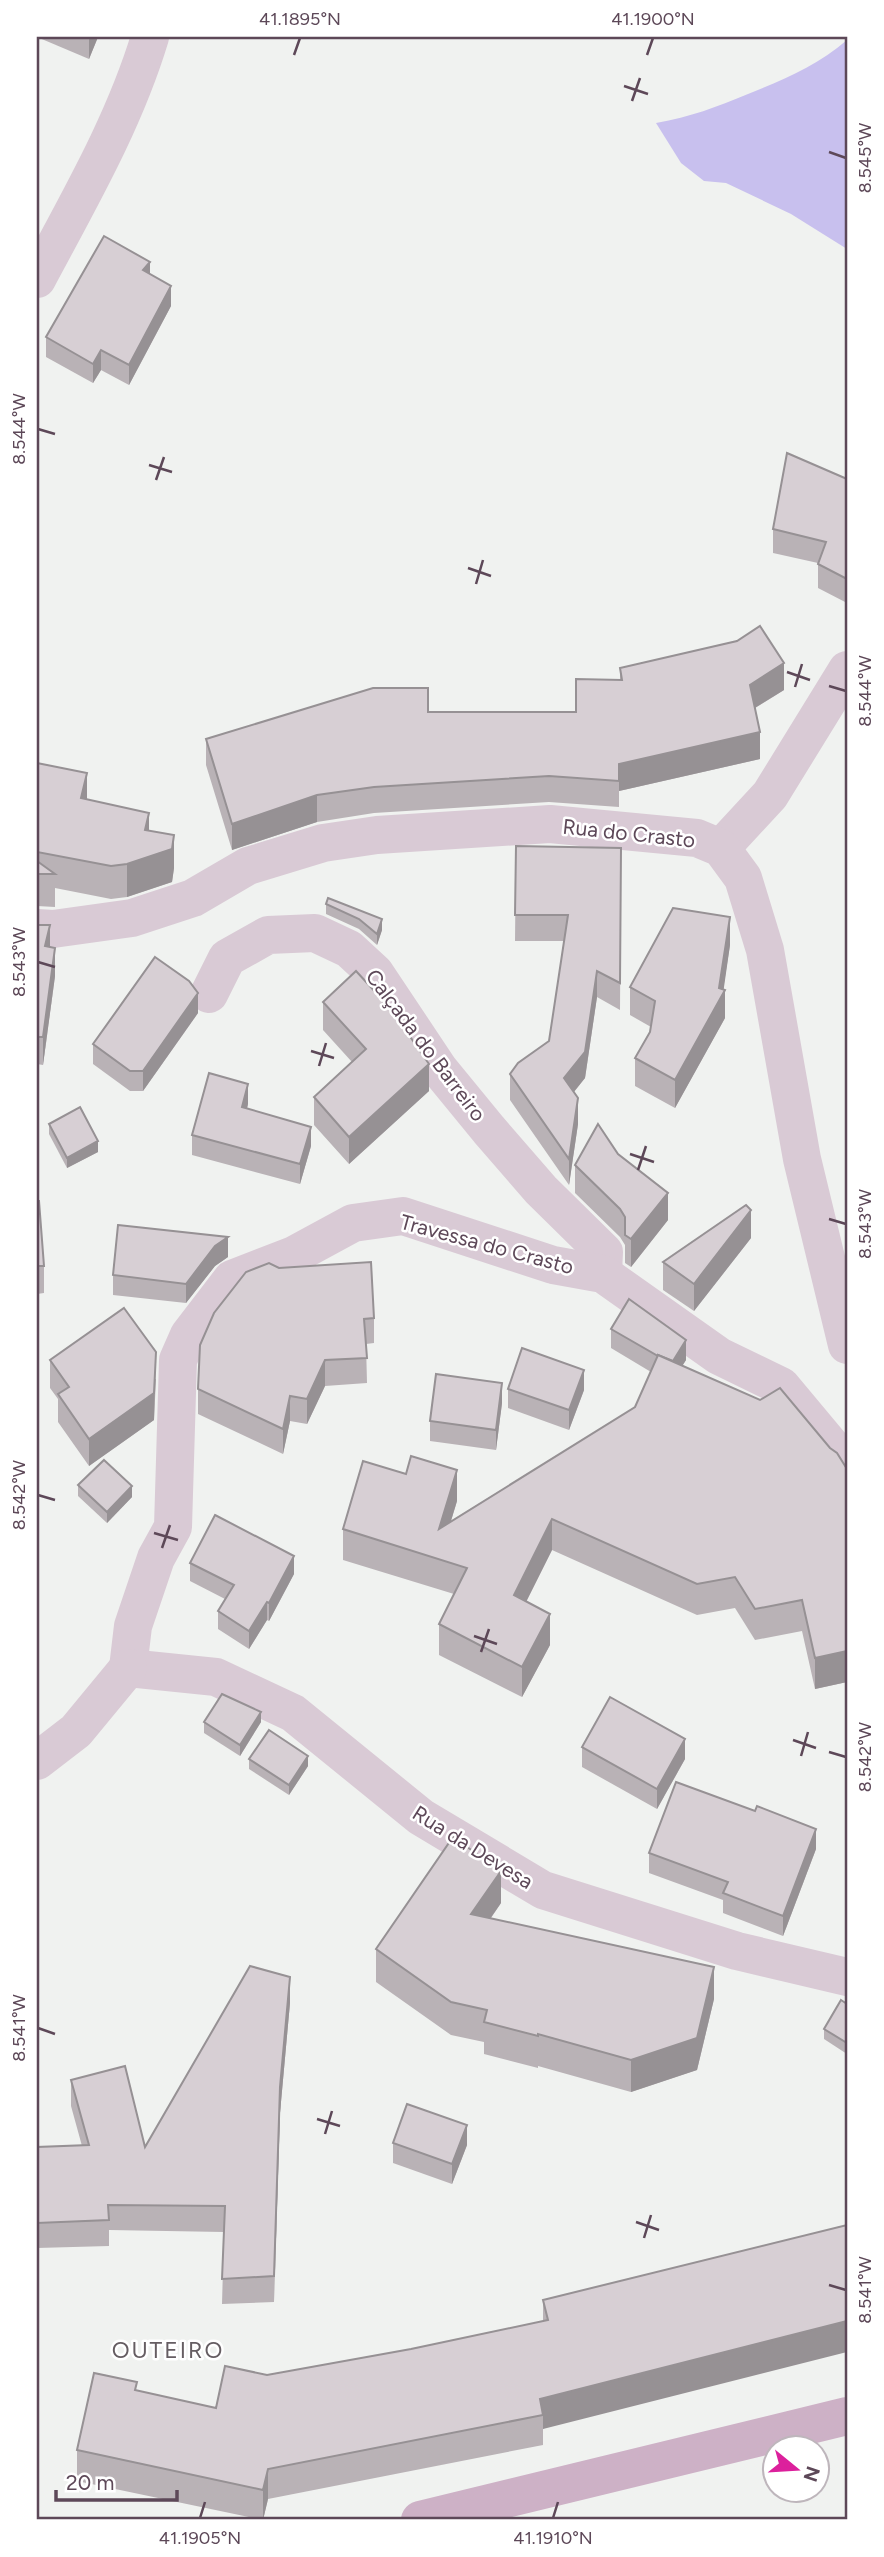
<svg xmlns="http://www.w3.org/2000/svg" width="884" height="2557" font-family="Figtree,sans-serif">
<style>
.green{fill:#c8c0ee}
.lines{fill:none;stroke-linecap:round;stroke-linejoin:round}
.minor{stroke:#d9cad5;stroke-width:38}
.major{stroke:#cdb1c6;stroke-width:38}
.wall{fill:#b9b2b6}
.shaded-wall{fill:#969194}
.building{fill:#d7cfd4;stroke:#969194;stroke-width:2}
.ticks{fill:none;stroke:#5d4858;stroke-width:2.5}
.labels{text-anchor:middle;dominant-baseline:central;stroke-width:5;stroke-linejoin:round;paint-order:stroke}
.street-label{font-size:21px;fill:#5d4858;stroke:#fff}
.neighbourhood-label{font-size:23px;letter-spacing:2px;fill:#655d62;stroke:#fff}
.neatline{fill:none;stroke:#5d4858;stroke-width:2.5}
.ticks-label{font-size:18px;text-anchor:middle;fill:#5d4858}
</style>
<rect width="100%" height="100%" fill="#f0f2f0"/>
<path class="green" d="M847 40V249L791 214 726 183 704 181 681 163 656 123C691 117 716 107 748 94 785 79 817 66 847 40Z"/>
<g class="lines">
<g class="minor">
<path d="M37 279C79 200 124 123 150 37"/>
<polyline points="721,848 770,795 847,670"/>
<polyline points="37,928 53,929 132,918 193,898 248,866 323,843 377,835 550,824 697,838 721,848 743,878 765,950 802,1159 847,1345"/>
<polyline points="209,994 227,958 268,935 315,933 349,949 375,973 439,1069 489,1130 541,1190 604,1252 603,1274"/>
<polyline points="128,1668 133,1626 156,1558 173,1527 178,1360 189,1335 232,1279 294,1255 353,1223 403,1216 553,1265 603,1274 719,1356 781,1386 847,1465"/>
<polyline points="128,1668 216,1677 293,1713 421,1817 543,1890 737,1951 847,1977"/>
<polyline points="37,1761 76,1731 128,1668"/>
</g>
<polyline class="major" points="420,2520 847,2416"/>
</g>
<g class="wall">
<polygon points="37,37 98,37 89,59"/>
<polygon points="150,274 171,306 129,385 101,370 93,383 46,357 46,337"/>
<polygon points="847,479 847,603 818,588 818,563 773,553 773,529"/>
<polygon points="620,668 784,690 755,708 760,759 619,791 619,807 549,802 374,813 317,822 232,850 206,765 206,739 428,712 576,712 620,680"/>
<polygon points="37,730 37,763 87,799 149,830 174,868 172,882 127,897 111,899 55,888 55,907 37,906"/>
<polygon points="516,846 621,848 620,1010 597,997 585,1078 574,1092 578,1124 569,1185 510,1100 510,1074 549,1041 564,941 515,941"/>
<polygon points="326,904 382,930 377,945 359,929 326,914"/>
<polygon points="37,925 50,947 55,976 43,1065 37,1064"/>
<polygon points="730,945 723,990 725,1018 675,1108 635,1086 635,1058 650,1032 651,1027 630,1015 630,987"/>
<polygon points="323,1002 429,1091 349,1164 314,1125 314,1097 352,1062 323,1030"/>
<polygon points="198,1013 143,1091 130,1091 93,1064 93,1044"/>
<polygon points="248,1104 247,1109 311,1146 300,1184 192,1155 192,1135"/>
<polygon points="49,1124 98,1152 67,1168 49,1134"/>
<polygon points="618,1154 668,1220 631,1267 625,1263 625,1245 620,1237 575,1193 575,1165"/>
<polygon points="37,1201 44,1266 44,1293 37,1294"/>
<polygon points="751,1238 694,1311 663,1290 663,1262"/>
<polygon points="228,1257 215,1266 186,1303 113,1295 113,1275"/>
<polygon points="214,1313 374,1318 374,1343 366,1344 367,1383 325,1386 307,1424 290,1421 283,1454 198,1414 198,1389"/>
<polygon points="611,1329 686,1360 682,1366 847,1469 847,1682 815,1689 802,1631 755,1640 735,1608 697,1615 552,1550 526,1602 550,1645 522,1697 439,1655 439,1624 454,1594 343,1560 343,1529 457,1501 451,1521 635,1407 651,1372 611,1348"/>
<polygon points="50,1360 156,1379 154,1420 89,1466 58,1422 58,1399 50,1388"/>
<polygon points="508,1389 584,1390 569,1430 508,1408"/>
<polygon points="502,1403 496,1450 430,1441 430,1421"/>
<polygon points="78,1485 132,1497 107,1523 78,1496"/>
<polygon points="190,1563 294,1574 269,1621 267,1620 249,1649 218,1629 218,1611 225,1599 190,1581"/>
<polygon points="204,1722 261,1722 240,1756 204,1733"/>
<polygon points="582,1747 685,1759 657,1809 582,1767"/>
<polygon points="249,1759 308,1766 289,1795 249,1769"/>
<polygon points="816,1849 783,1936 723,1913 723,1900 649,1873 649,1853"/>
<polygon points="501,1903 491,1918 714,1999 697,2070 631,2092 538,2066 538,2068 484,2054 484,2042 451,2035 376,1982 376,1949"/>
<polygon points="290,2003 280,2113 274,2302 222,2304 224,2232 109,2230 109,2246 37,2248 37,2147 82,2146 71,2106 71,2080 145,2147"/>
<polygon points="847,2004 847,2054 824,2039 824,2029"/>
<polygon points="393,2143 467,2145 452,2184 393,2163"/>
<polygon points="847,2225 543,2429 543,2445 268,2499 263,2520 77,2481 77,2450 137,2391 216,2408 267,2375 411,2349 543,2321 543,2300"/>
</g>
<g class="shaded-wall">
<polygon points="90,37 98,37 89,59 89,40"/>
<polygon points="150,262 150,282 143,270"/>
<polygon points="171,286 171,306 129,385 129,365"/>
<polygon points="101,350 101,370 93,383 93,364"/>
<polygon points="784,663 784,690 750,711 750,685"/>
<polygon points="760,732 760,759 619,791 619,764"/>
<polygon points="87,773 87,806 81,798"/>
<polygon points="317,795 317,822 232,850 232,824"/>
<polygon points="149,813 149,845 174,835 174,868 172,882 127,897 127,864 145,830"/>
<polygon points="730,917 730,945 723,994 725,990 725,1018 675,1108 675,1080 719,988"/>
<polygon points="382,919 382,930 377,945 377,934"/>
<polygon points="50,925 50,953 45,946"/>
<polygon points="55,948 55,976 43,1065 43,1037"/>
<polygon points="597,971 597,997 585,1078 564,1104 564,1078"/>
<polygon points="198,993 198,1013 143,1091 143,1071"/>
<polygon points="429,1064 429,1091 349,1164 349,1137"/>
<polygon points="248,1084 248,1104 242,1127 242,1107"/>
<polygon points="578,1098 578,1124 569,1185 569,1159"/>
<polygon points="311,1127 311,1146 300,1184 300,1164"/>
<polygon points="98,1141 98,1152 67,1168 67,1158"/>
<polygon points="668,1193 668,1220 631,1267 631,1239"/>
<polygon points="751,1210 751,1238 694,1311 694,1284"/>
<polygon points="228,1237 228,1257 215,1266 186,1303 186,1284 215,1246"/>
<polygon points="686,1340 686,1360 671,1384 671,1364"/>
<polygon points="156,1352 154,1420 89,1466 89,1439"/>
<polygon points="325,1360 325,1386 307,1424 307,1399"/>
<polygon points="584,1370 584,1390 569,1430 569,1410"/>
<polygon points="502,1383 502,1403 496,1450 496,1430"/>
<polygon points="290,1396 290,1421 283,1454 283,1429"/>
<polygon points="457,1470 457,1501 439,1560 439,1529"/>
<polygon points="132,1486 132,1497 107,1523 107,1512"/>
<polygon points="552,1519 552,1550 514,1626 514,1595"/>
<polygon points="294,1556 294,1574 269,1621 269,1603"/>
<polygon points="267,1602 267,1620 249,1649 249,1631"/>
<polygon points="550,1614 550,1645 522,1697 522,1667"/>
<polygon points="847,1651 847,1682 815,1689 815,1658"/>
<polygon points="261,1712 261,1722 240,1756 240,1745"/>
<polygon points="685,1739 685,1759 657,1809 657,1789"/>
<polygon points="308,1756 308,1766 289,1795 289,1785"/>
<polygon points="816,1829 816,1849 783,1936 783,1916"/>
<polygon points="501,1871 501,1903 471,1946 471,1914"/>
<polygon points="714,1967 714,1999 697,2070 631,2092 631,2060"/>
<polygon points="290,1977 290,2003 280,2113 274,2302 280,2087"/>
<polygon points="467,2125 467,2145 452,2184 452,2164"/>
<polygon points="847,2321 847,2352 543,2429 543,2415 540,2399"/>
<polygon points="268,2469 268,2499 263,2520 263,2490"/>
</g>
<g class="building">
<polygon points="104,236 150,262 143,270 171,286 129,365 101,350 93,364 46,337"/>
<polygon points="787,453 847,479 847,579 818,564 826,542 773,529"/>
<polygon points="760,626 784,663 750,685 760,732 619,764 619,781 549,776 374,787 317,795 232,824 206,739 373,688 428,688 428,712 576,712 576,679 622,680 620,668 737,641"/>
<polygon points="37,763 87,773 81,798 149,813 145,830 174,835 172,849 127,864 111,866 37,852"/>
<polygon points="516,846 621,848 620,983 597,971 585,1052 564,1078 578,1098 569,1159 510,1074 518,1063 549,1041 568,915 515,915"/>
<polygon points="37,861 55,874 37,874"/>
<polygon points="328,898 382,919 377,934 359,919 326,904"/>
<polygon points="673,908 730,917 719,988 725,990 675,1080 635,1058 650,1032 655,1001 630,987"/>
<polygon points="37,925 50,925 45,946 55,948 43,1037 37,1037"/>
<polygon points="155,957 189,981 198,993 143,1071 130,1071 93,1044"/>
<polygon points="356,971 391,1009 429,1064 349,1137 314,1097 366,1049 323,1002"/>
<polygon points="209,1073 248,1084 242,1107 311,1127 300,1164 192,1135"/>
<polygon points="80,1107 98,1141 67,1158 49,1124"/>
<polygon points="598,1124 618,1154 668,1193 631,1239 625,1235 625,1217 620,1209 575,1165"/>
<polygon points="37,1201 39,1201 44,1266 37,1266"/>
<polygon points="746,1205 751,1210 694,1284 663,1262"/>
<polygon points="118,1225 228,1237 215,1246 186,1284 113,1275"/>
<polygon points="371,1262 374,1318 364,1319 367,1358 325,1360 307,1399 290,1396 283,1429 198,1389 200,1345 214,1313 246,1272 269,1263 279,1268"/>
<polygon points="629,1299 686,1340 673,1361 658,1355 658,1356 611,1329"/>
<polygon points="124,1308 156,1352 154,1393 89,1439 58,1394 69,1387 50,1360"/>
<polygon points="522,1348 584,1370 569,1410 508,1389"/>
<polygon points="658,1355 760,1400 780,1388 830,1448 837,1453 847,1469 847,1651 815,1658 802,1600 755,1609 735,1577 697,1584 552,1519 514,1595 550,1614 522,1667 439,1624 467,1568 343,1529 363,1461 406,1474 411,1456 457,1470 439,1529 635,1407"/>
<polygon points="436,1374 502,1383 496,1430 430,1421"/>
<polygon points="104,1460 132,1486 107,1512 78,1485"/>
<polygon points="215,1515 294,1556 269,1603 267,1602 249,1631 218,1611 234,1585 190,1563"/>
<polygon points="222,1694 261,1712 240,1745 204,1722"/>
<polygon points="610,1697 685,1739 657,1789 582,1747"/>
<polygon points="269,1730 308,1756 289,1785 249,1759"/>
<polygon points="676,1782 755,1811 757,1806 816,1829 783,1916 723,1893 728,1882 649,1853"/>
<polygon points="453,1837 501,1871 471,1914 714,1967 697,2038 631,2060 538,2034 538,2036 484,2022 487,2010 451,2002 376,1949"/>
<polygon points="250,1966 290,1977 280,2087 274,2276 222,2279 225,2206 108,2205 109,2220 37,2223 37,2147 89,2145 71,2080 125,2066 145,2147"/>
<polygon points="841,2000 847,2004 847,2043 824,2029"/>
<polygon points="407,2104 467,2125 452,2164 393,2143"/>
<polygon points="847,2225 847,2321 540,2399 543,2415 268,2469 263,2490 77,2450 94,2373 137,2382 135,2390 216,2408 225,2366 267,2375 411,2349 548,2320 543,2300"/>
</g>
<path class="ticks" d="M294 55 300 38M647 55 653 38M624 86 648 94M632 101 640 78M829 152 846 158M38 429 55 434M149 465 172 472M156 480 164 457M468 568 491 576M476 584 483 560M787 672 810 680M829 686 846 691M795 687 802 664M38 962 55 967M311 1051 334 1058M319 1066 326 1043M630 1154 654 1162M638 1170 646 1146M829 1219 846 1224M38 1495 55 1500M154 1533 178 1540M162 1548 170 1525M474 1636 497 1644M481 1652 489 1629M793 1740 816 1748M829 1752 846 1757M801 1756 808 1732M38 2028 55 2034M317 2119 340 2126M325 2134 332 2111M636 2222 659 2230M644 2238 651 2215M829 2285 846 2290M200 2518 205 2502M553 2518 558 2502"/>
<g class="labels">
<g class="street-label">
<text transform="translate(629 833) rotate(6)">Rua do Crasto</text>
<text transform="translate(426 1045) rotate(53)">Calçada do Barreiro</text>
<text transform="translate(487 1244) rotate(15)">Travessa do Crasto</text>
<text transform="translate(473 1847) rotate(32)">Rua da Devesa</text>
</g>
<g class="neighbourhood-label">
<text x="168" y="2350">OUTEIRO</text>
</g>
</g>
<rect width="884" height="2557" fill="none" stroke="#ffffff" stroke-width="77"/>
<g transform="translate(796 2469) rotate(108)"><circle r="33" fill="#ffffff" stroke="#beb6bc" stroke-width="2"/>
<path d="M0-5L12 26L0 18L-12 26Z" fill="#dc209c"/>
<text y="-10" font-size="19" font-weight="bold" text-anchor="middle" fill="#5d4858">N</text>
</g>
<path d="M56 2490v10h121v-10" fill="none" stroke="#5d4858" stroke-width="3.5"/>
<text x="66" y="2490" font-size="21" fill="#5d4858" stroke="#ffffff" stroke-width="5" paint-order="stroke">20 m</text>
<rect x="38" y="38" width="808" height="2480" class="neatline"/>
<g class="ticks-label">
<text x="300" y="25">41.1895°N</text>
<text x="653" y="25">41.1900°N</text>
<text transform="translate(865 158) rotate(-90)" y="6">8.545°W</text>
<text transform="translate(19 429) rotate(-90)" y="6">8.544°W</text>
<text transform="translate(865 691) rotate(-90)" y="6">8.544°W</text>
<text transform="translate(19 962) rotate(-90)" y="6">8.543°W</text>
<text transform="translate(865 1224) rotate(-90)" y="6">8.543°W</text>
<text transform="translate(19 1495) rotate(-90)" y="6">8.542°W</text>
<text transform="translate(865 1757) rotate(-90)" y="6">8.542°W</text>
<text transform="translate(19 2028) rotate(-90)" y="6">8.541°W</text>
<text transform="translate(865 2290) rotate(-90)" y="6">8.541°W</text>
<text x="200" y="2544">41.1905°N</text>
<text x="553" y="2544">41.1910°N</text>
</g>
</svg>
